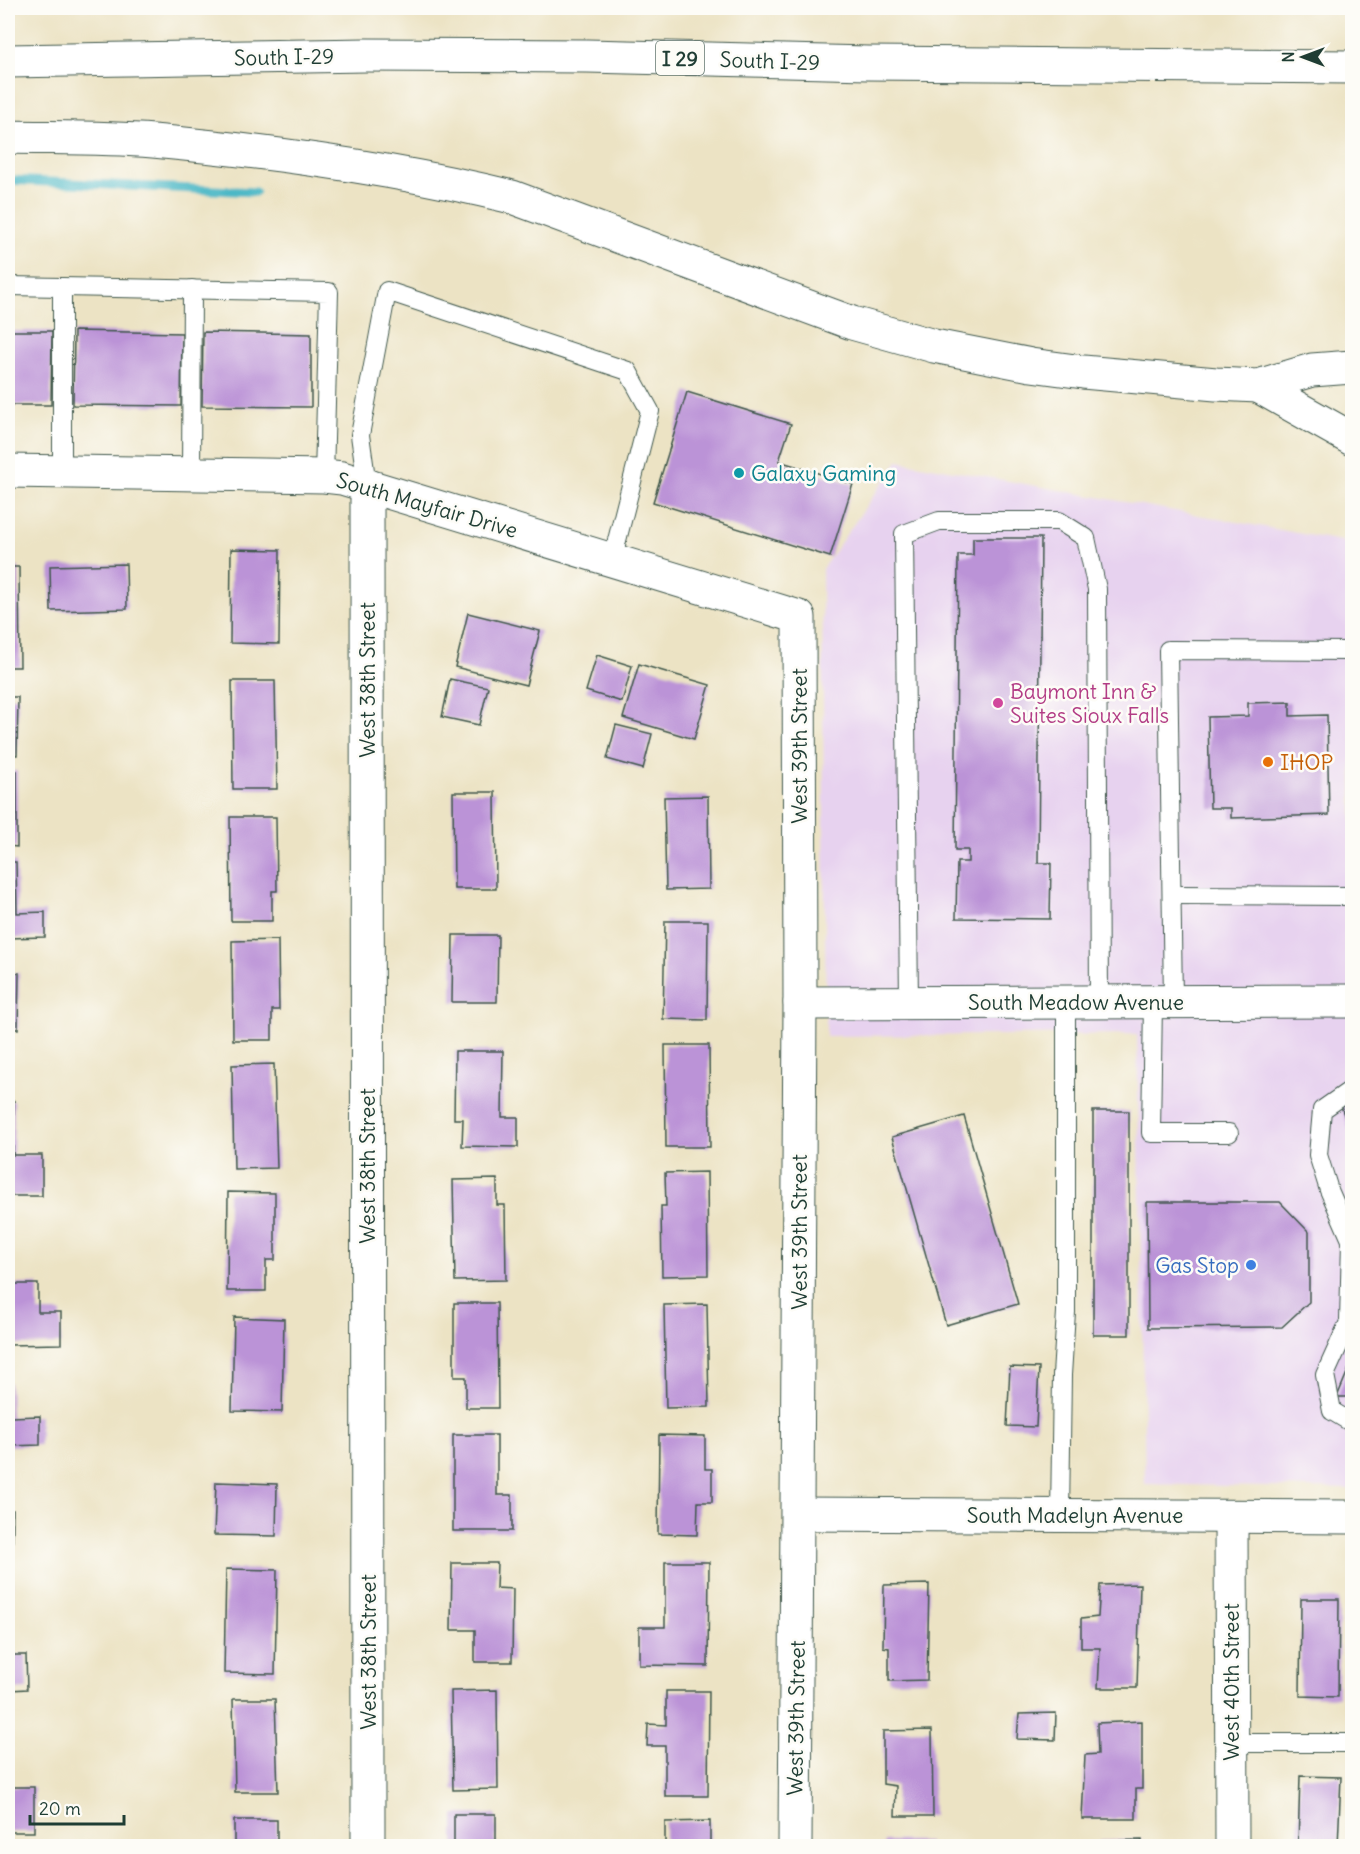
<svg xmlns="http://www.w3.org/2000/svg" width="1360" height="1854" font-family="Delius,sans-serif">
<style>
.built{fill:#e7d2ef}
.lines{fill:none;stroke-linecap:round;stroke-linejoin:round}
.stream{stroke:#4bb8c6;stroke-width:9}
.building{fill:#bb93d7}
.lane-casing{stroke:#3e564a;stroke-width:20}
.street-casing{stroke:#3e564a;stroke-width:35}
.highway-casing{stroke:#3e564a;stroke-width:35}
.lane{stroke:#fff;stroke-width:18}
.street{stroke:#fff;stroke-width:33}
.highway{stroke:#fff;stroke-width:33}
.culture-dot{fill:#0f9aa8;stroke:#fdfcf7;stroke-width:2}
.hotel-dot{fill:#d1479c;stroke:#fdfcf7;stroke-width:2}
.food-dot{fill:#e8710a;stroke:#fdfcf7;stroke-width:2}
.shop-dot{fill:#3f7fe0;stroke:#fdfcf7;stroke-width:2}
.labels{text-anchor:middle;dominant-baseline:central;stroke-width:5;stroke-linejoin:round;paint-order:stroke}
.shield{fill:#fdfcf7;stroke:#62766e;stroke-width:1.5}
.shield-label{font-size:20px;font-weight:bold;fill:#1f3d34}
.street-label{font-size:21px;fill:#1f3d34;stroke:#fdfcf7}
.culture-label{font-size:21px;fill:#0d838f;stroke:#fdfcf7;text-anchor:start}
.hotel-label{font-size:21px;fill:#b23c85;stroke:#fdfcf7;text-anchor:start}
.food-label{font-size:21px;fill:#c56008;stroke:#fdfcf7;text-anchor:start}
.shop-label{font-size:21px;fill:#366cbe;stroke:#fdfcf7;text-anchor:end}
</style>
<rect width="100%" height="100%" fill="#fdfcf7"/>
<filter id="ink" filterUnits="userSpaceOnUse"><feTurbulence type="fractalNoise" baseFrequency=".0167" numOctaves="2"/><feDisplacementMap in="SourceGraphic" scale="12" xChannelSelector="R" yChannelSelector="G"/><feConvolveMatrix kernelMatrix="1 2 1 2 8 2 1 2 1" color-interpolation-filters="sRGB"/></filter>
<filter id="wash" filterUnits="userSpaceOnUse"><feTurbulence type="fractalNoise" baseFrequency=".008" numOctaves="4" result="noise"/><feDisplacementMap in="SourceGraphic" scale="24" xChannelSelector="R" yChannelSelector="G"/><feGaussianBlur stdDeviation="1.35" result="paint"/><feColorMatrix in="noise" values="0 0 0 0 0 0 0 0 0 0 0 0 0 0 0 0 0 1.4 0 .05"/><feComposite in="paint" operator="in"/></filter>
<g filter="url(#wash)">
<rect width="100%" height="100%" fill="#ece3c4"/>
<polygon class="built" points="898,461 1352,543 1352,1489 1145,1484 1137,1034 826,1036 822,569"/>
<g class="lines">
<polyline class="stream" points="8,180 255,192"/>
</g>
<g id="blocks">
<g class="building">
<polygon points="8,331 52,331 51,405 8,405"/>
<polygon points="74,331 182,333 181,406 73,405"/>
<polygon points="203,332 311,334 311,407 202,406"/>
<polygon points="687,392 791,424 779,461 853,484 830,557 653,502"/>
<polygon points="973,538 1041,538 1038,863 1051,863 1050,919 956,918 957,862 968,862 968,850 955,850 958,555 973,555"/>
<polygon points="231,549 280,550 279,644 230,643"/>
<polygon points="126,564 127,609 51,611 50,566"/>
<polygon points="8,567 19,567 20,667 8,667"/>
<polygon points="468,613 540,631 526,685 455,667"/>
<polygon points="597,655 632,666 622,702 586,691"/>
<polygon points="639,664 710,685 694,739 623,718"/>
<polygon points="450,679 488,687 479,725 442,717"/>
<polygon points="232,681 275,681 277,789 233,789"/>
<polygon points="8,697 18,697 17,755 8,755"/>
<polygon points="1290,702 1290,716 1327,715 1329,815 1231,818 1231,808 1210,808 1208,717 1248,716 1248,703"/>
<polygon points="616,725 652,734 643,769 607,759"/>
<polygon points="8,771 17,771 17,847 8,846"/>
<polygon points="453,792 495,792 496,889 454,889"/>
<polygon points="708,796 709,889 666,890 664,797"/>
<polygon points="230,817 276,817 277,891 272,891 272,921 231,921"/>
<polygon points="8,862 16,862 17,913 45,912 45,937 8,938"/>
<polygon points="665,921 708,921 707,1020 663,1019"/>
<polygon points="453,935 498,935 497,1002 452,1002"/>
<polygon points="278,940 279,1010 272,1010 272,1040 233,1040 232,941"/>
<polygon points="8,973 19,973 18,1029 10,1029 9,1056 8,1056"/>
<polygon points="665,1045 709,1045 710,1147 666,1147"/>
<polygon points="455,1051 503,1051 502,1117 518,1117 518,1147 462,1146 463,1119 454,1119"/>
<polygon points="274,1064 277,1168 234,1169 232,1065"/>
<polygon points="8,1101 14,1101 13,1155 42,1155 42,1196 8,1196"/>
<polygon points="1341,1106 1352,1106 1352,1138"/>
<rect x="1093" y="1111" width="36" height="224"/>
<polygon points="964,1116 1018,1304 946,1325 892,1137"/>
<polygon points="707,1172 708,1275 662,1276 661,1206 666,1206 665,1173"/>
<polygon points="497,1179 497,1205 505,1205 506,1280 455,1281 453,1180"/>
<polygon points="228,1192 275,1193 275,1260 266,1260 266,1291 227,1291"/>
<polygon points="1147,1202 1280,1202 1309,1232 1309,1302 1282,1327 1148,1328"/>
<polygon points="8,1232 11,1232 12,1284 38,1284 38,1312 61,1312 61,1344 8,1345"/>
<polygon points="454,1303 497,1303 498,1408 466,1408 466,1377 454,1377"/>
<polygon points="707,1304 709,1407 666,1408 664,1305"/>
<polygon points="234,1317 284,1319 282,1412 232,1411"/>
<polygon points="1352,1361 1352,1397 1337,1397"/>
<polygon points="1010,1367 1039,1368 1036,1427 1007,1426"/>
<polygon points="8,1383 10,1383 11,1417 40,1416 40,1445 8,1446"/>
<polygon points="453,1435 497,1435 497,1495 512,1495 512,1531 453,1531"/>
<polygon points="659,1435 705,1436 705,1469 712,1469 712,1502 698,1502 697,1535 658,1534"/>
<polygon points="216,1482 277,1484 276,1536 214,1535"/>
<polygon points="8,1510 13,1510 12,1616 8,1616"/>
<polygon points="665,1562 709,1562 708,1666 639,1665 639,1627 665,1627"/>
<polygon points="452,1563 497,1563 496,1588 513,1589 512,1662 475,1662 475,1630 451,1630"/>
<polygon points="226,1569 277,1570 275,1674 224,1673"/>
<polygon points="929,1584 927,1680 889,1681 889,1648 883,1647 884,1585"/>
<polygon points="1140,1584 1137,1688 1098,1688 1100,1648 1081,1648 1081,1619 1098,1617 1100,1585"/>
<polygon points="1301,1599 1339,1599 1338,1697 1300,1696"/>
<polygon points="8,1655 26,1655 27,1689 11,1690 12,1727 8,1727"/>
<polygon points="497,1690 498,1789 453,1790 451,1691"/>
<polygon points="666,1691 709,1691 708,1796 665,1796 665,1746 647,1746 648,1724 666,1725"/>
<polygon points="233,1699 275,1699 278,1792 235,1792"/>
<polygon points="1056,1713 1055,1740 1017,1739 1019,1714"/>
<polygon points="1142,1721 1142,1789 1136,1789 1136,1819 1082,1819 1085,1755 1098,1754 1097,1723"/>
<polygon points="932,1730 933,1816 895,1816 896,1786 883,1784 883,1731"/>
<polygon points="1300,1776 1341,1777 1338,1846 1298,1846"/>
<rect x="8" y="1787" width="26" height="45"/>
<rect x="454" y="1814" width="42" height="32"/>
<rect x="234" y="1820" width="43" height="26"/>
<polygon points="710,1821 710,1846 665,1846 665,1822"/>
<polygon points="1142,1840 1142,1846 1098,1846 1099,1841"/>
<rect x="884" y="1841" width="45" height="5"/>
</g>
</g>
</g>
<g filter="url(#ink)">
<use href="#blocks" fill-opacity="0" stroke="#3e564a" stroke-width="1.5"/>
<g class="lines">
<g class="lane-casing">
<g id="lane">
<polyline points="8,286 329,292 324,476"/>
<polyline points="62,472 62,287"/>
<polyline points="191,474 192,289"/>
<polyline points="367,485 360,435 387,291 628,371 650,411 612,560"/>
<polyline points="1172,895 1352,896"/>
<polyline points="1173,1001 1168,650 1352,651"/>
<polyline points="909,1002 904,534 939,521 1059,521 1086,538 1097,589 1099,1002"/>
<polyline points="1153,1002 1151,1133 1229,1133"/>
<polyline points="1352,1089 1322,1110 1318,1155 1329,1190 1351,1240 1349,1322 1325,1375 1332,1411 1352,1423"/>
<polyline points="1060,1515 1062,1375 1066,1312 1066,1002"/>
<polyline points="1232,1743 1352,1743"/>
</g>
</g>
<g class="street-casing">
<g id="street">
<polyline points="8,471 324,476 342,478 799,617 800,1003 795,1846"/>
<polyline points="367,485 368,1846"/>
<polyline points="800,1003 1352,1001"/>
<polyline points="798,1514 1352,1517"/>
<polyline points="1231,1517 1232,1846"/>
</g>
</g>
<g class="highway-casing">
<g id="highway">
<polyline points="8,61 366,55 587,56 868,63 1352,67"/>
<path d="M8 137C56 138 105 137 153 141 274 152 394 168 512 197L852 323 934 346 1031 365 1083 372 1216 384 1258 386 1312 370 1352 367"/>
<polyline points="1258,386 1352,439"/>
</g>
</g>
<use href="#lane" class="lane"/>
<use href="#street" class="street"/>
<use href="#highway" class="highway"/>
</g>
</g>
<circle class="culture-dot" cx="739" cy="473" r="6"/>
<circle class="hotel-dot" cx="998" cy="703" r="6"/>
<circle class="food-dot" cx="1268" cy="762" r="6"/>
<circle class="shop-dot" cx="1251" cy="1265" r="6"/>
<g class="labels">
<rect class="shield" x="656" y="41" width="48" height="34" rx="4.5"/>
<g class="shield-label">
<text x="680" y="58">I 29</text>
</g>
<g class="street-label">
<text transform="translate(284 57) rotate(-1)">South I-29</text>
<text transform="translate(770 61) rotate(2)">South I-29</text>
<text transform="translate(427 505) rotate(16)">South Mayfair Drive</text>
<text transform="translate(367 680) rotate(-90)">West 38th Street</text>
<text transform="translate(799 746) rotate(-90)">West 39th Street</text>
<text x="1076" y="1002">South Meadow Avenue</text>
<text transform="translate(367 1166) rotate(-90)">West 38th Street</text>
<text transform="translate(799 1232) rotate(-90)">West 39th Street</text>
<text x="1075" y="1515">South Madelyn Avenue</text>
<text transform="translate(368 1652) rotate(-90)">West 38th Street</text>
<text transform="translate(1231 1682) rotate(-90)">West 40th Street</text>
<text transform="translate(796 1718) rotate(-89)">West 39th Street</text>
</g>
<g class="culture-label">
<text x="751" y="473">Galaxy Gaming</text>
</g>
<g class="hotel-label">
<text x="1010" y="691">Baymont Inn &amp;<tspan x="1010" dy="24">Suites Sioux Falls</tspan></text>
</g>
<g class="food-label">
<text x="1280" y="762">IHOP</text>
</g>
<g class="shop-label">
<text x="1239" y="1265">Gas Stop</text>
</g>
</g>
<rect width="1360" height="1854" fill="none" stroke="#fdfcf7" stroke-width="30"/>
<g transform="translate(1303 57) rotate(270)" stroke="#fdfcf7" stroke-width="4.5" paint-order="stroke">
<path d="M0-4.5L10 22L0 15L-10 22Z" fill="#1f3d34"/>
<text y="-9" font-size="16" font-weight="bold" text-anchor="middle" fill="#1f3d34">N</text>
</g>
<path d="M30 1815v9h94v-9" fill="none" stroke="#1f3d34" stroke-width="3"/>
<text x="39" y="1815" font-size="18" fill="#1f3d34" stroke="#fdfcf7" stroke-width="4.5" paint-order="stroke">20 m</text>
</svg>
